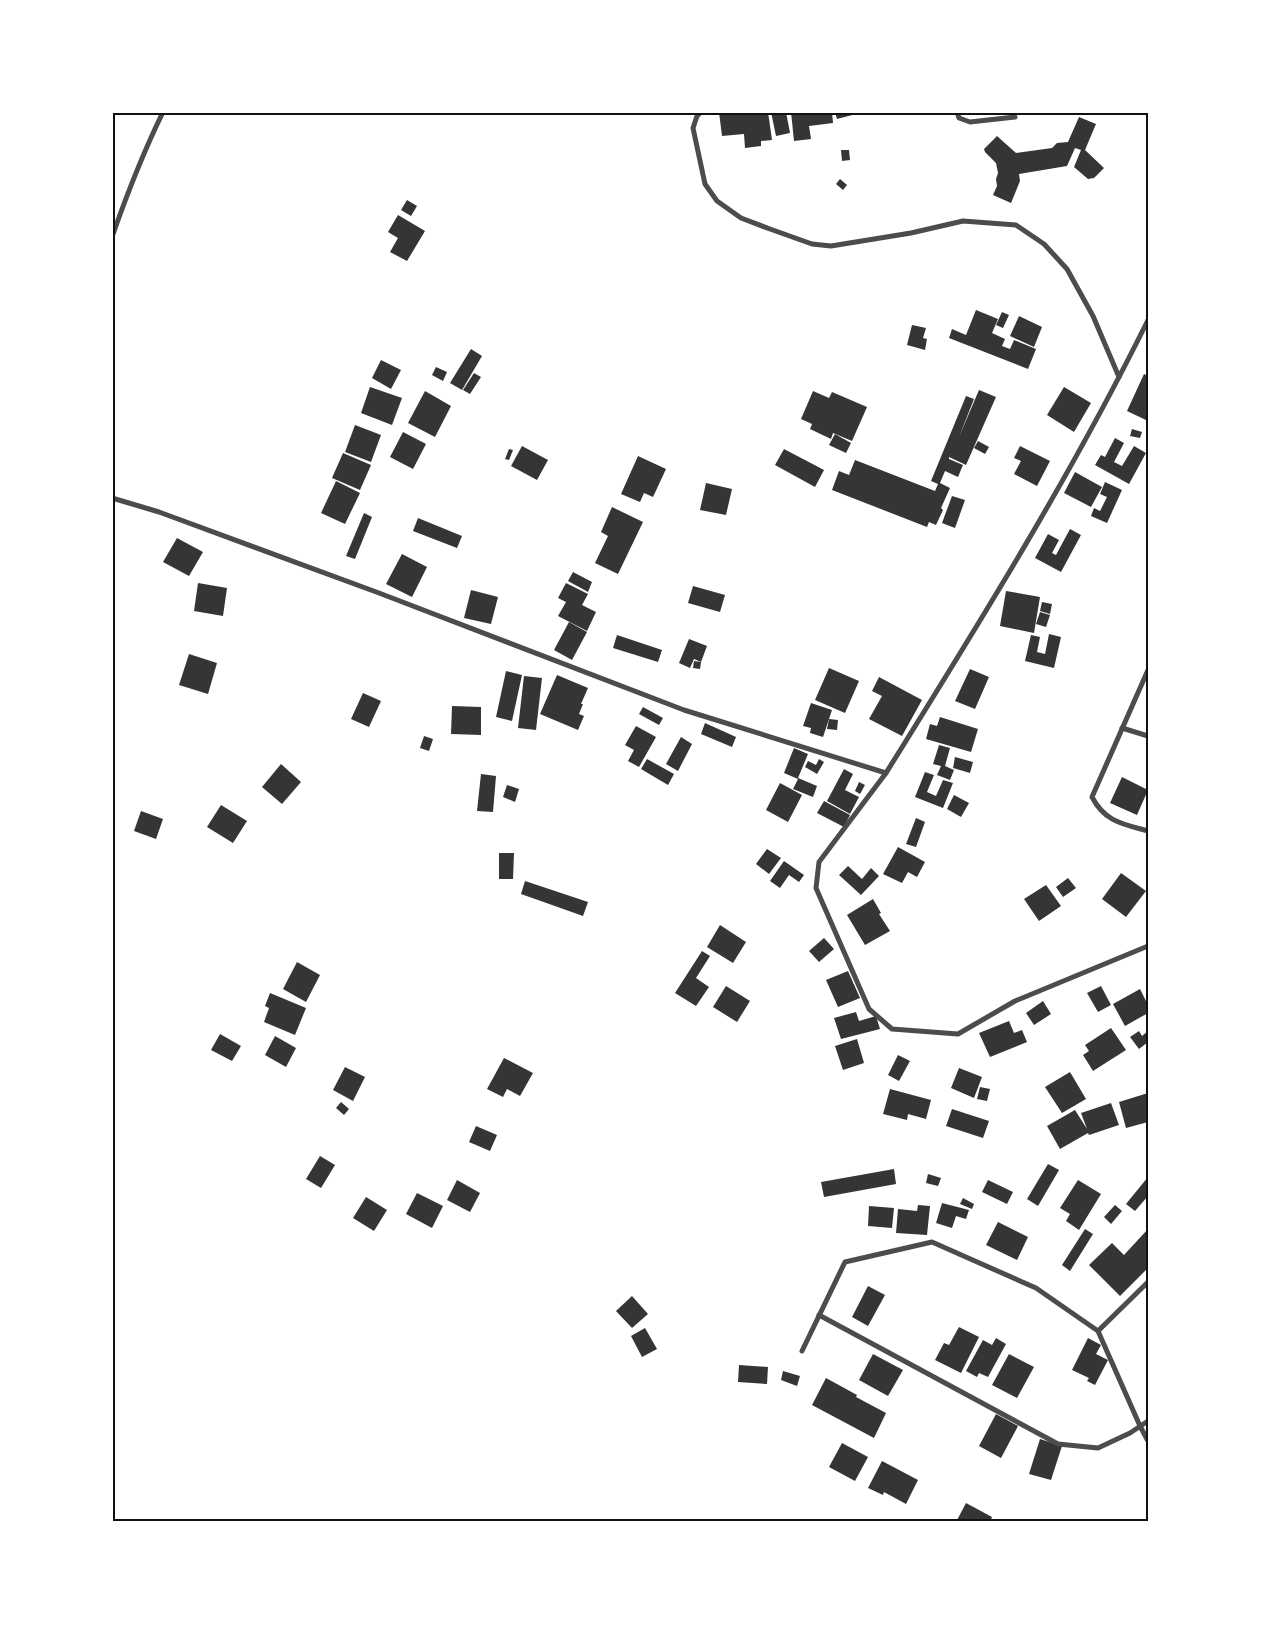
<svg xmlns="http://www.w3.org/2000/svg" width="1261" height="1634" font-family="'Roboto Condensed',sans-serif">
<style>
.building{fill:#353535}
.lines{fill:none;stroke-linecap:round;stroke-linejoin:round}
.minor{stroke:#4c4c4c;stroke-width:5}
.neatline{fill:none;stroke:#111;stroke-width:2}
</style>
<rect width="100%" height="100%" fill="#fff"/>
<g class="building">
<polygon points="719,112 768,112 772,140 761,141 761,146 745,148 744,134 722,136"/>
<polygon points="771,112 786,112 790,133 776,136"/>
<polygon points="791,112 832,112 833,123 809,126 811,139 794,141"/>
<polygon points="835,112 860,112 860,113 837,119"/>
<polygon points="1079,117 1096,124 1085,150 1104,168 1094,178 1088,179 1074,167 1081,150 1075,148 1067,166 1019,174 1020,181 1011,203 993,195 997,186 996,179 998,173 996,163 985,152 984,149 997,136 1016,153 1052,148 1057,143 1068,142"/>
<polygon points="841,150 849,150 850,160 842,161"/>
<polygon points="840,179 847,185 843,190 836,184"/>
<polygon points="407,200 417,206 411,216 401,210"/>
<polygon points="398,215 425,231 407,261 390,252 398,238 388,232"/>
<polygon points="976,310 998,319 992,333 1005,339 1002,346 1010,349 1014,340 1036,349 1028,369 949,338 952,329 966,335"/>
<polygon points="1002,312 1009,315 1003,328 996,325"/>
<polygon points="1019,316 1042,327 1034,347 1010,336"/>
<polygon points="912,325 926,328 923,338 927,339 925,350 907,345"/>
<polygon points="471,349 482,356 462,390 450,383"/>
<polygon points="381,360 401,370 391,389 372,378"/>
<polygon points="436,367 447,372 443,381 432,375"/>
<polygon points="474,373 481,377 470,394 463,390"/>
<polygon points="1144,374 1148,376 1148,421 1127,411"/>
<polygon points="370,387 402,398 392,425 361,413"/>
<polygon points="1064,387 1091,403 1074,432 1047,415"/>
<polygon points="979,390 996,397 966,465 949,457 949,459 963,465 958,477 945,471 940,483 950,488 941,508 943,510 936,525 929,522 927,527 832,490 839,471 849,475 855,460 935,491 938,484 931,481 966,396 974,399 959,437"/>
<polygon points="425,391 451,406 435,437 408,423"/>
<polygon points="813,391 829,398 832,392 867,407 852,441 833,433 831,439 810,429 812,424 801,419"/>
<polygon points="355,425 381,435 371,462 345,452"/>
<polygon points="1132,429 1142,432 1140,438 1130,436"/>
<polygon points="403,432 426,444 413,469 390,457"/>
<polygon points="835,434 851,443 846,453 829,445"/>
<polygon points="1115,438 1124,443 1114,462 1122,466 1134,446 1146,453 1129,484 1095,465 1101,455 1105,457"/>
<polygon points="978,441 989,447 985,454 974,448"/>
<polygon points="522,446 548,460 537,480 511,466"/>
<polygon points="1020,446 1050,461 1037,486 1014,474 1021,461 1014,458"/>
<polygon points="509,449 513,450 509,460 505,459"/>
<polygon points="784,449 824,470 815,487 775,465"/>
<polygon points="343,453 371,465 360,490 332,478"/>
<polygon points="638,456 666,469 653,497 644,493 640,502 621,494"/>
<polygon points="1075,472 1102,487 1091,507 1064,493"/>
<polygon points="336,481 360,493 345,524 321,513"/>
<polygon points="1105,482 1122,490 1107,523 1091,516 1094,508 1100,511 1107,497 1100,494"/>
<polygon points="706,483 732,489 726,515 700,510"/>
<polygon points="952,496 965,500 955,528 942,523"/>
<polygon points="612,507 643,522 618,574 595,563 608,536 601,532"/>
<polygon points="364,513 372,517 355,559 346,556"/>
<polygon points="418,518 462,536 457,548 413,531"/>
<polygon points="1070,529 1081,535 1061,572 1035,558 1048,534 1059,540 1052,553 1056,555"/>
<polygon points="177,538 203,552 189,576 163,562"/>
<polygon points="402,554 427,567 412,597 386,584"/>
<polygon points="573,572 592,582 588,592 568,581"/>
<polygon points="198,583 227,588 223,616 194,611"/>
<polygon points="566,583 588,594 582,605 596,612 587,631 558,616 566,602 558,598"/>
<polygon points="693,586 725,595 720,612 688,603"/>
<polygon points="471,590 498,597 491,624 464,618"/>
<polygon points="1006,591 1040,597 1034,633 1000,626"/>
<polygon points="1042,602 1052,604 1050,614 1040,611"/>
<polygon points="1040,612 1050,615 1046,627 1036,624"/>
<polygon points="569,622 587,632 572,660 554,650"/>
<polygon points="1049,634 1061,637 1054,668 1025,661 1031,635 1040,637 1037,652 1045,654"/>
<polygon points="617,635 662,650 658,662 613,648"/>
<polygon points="689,639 707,646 701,662 694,659 690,668 679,663"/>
<polygon points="189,654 217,663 208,694 179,685"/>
<polygon points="694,661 701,662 700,669 693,668"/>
<polygon points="829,668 859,681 845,713 815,700"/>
<polygon points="970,669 989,677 975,709 955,701"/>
<polygon points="506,671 522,675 512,721 496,717"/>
<polygon points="557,675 588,688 581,704 583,704 579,714 584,716 578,730 540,714"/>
<polygon points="524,676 542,678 536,730 518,728"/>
<polygon points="879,677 922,700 902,736 869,719 882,696 872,691"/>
<polygon points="363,693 381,701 369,727 351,719"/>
<polygon points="811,703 832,710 823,737 810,733 811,728 803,726"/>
<polygon points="452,706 481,707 481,735 451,734"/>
<polygon points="643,707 663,718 659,725 639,714"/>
<polygon points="940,717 978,729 971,752 926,739 930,724 937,726"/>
<polygon points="829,719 838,720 837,730 827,729"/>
<polygon points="705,723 736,737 732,747 701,734"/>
<polygon points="636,726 656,737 639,767 628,761 634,750 625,745"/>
<polygon points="424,736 433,739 429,751 420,748"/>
<polygon points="681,737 692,744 678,771 666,764"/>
<polygon points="939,745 950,748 945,766 954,770 950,780 937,775 941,766 933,764"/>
<polygon points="794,748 808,754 798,778 817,786 813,797 793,789 798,779 784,773"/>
<polygon points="955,757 973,762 970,773 953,768"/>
<polygon points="647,759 674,774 668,785 641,769"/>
<polygon points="819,759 824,762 817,774 805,767 808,761 816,765"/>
<polygon points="281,764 301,782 282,804 262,787"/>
<polygon points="844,769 853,774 845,790 859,797 850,814 827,801"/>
<polygon points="925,772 934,775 927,792 936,796 943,780 953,783 943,808 915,797"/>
<polygon points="481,774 496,776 493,812 477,811"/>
<polygon points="1122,777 1148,790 1137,815 1110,803"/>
<polygon points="859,782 865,785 860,794 855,791"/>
<polygon points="780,783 802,795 788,822 766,810"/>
<polygon points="507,785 519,789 515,802 503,797"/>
<polygon points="954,795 969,803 961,817 947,809"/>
<polygon points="824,801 850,815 844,827 817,813"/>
<polygon points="221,805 247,821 233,843 207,827"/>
<polygon points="141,811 163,819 156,839 134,831"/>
<polygon points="916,818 925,822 916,847 906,844"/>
<polygon points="898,847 925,862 917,877 908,872 902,883 883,874"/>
<polygon points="767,849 781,858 769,874 756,864"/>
<polygon points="499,853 514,853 513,879 499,879"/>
<polygon points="784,861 804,875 799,882 789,875 780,888 770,881"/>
<polygon points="848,866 862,879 871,868 879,876 861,895 839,875"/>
<polygon points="1121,873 1146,891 1126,917 1102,899"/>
<polygon points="1068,878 1076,888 1063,897 1056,887"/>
<polygon points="525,881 588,902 583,916 521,894"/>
<polygon points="1046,885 1061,906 1039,921 1024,899"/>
<polygon points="873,899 881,913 879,914 890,931 865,945 847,915"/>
<polygon points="720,925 746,942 733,963 707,947"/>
<polygon points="824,938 834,949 819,962 809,951"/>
<polygon points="702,951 710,956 696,978 709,987 696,1006 675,993"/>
<polygon points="297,962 320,975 306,1002 283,989"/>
<polygon points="848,971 860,998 838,1007 826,980"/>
<polygon points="726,986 750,1001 737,1022 713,1007"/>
<polygon points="1101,986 1111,1005 1098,1012 1087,993"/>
<polygon points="1140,989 1148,1005 1148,1013 1125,1026 1113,1004"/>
<polygon points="270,993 306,1008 295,1035 264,1022 269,1008 265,1006"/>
<polygon points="1043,1001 1051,1014 1034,1025 1026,1013"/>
<polygon points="856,1012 859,1021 876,1016 880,1029 841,1039 834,1018"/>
<polygon points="1009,1021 1014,1033 1022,1030 1027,1042 990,1057 979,1033"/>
<polygon points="1111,1028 1126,1050 1093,1071 1083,1055 1089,1051 1085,1045"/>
<polygon points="1139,1031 1142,1036 1148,1031 1148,1042 1139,1049 1130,1037"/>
<polygon points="220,1034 241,1046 232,1061 211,1050"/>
<polygon points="275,1036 296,1048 286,1067 265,1055"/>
<polygon points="857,1039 864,1063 843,1070 835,1046"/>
<polygon points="898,1055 910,1061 899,1081 888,1075"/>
<polygon points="504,1058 533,1073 520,1096 507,1089 503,1097 487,1089"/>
<polygon points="345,1067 365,1077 353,1101 333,1090"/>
<polygon points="959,1068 982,1077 974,1098 951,1088"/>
<polygon points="1070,1072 1086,1099 1062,1113 1045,1087"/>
<polygon points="980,1087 990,1089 987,1101 977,1099"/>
<polygon points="890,1089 931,1100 926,1119 908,1114 907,1120 883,1114"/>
<polygon points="1148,1093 1148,1122 1126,1128 1119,1102"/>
<polygon points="341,1102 349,1109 344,1115 336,1108"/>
<polygon points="1111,1103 1119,1125 1089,1135 1088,1133 1060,1149 1047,1126 1075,1110 1087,1129 1081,1113"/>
<polygon points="952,1109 989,1121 983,1138 946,1126"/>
<polygon points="476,1126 497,1135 490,1151 469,1142"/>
<polygon points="320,1156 335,1165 321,1188 306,1179"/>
<polygon points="1048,1164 1059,1170 1038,1206 1027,1199"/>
<polygon points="894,1169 896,1184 824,1197 821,1182"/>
<polygon points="928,1174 941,1178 938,1186 926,1183"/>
<polygon points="1148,1177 1148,1196 1135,1211 1126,1204"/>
<polygon points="457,1180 480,1193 470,1212 447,1200"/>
<polygon points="988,1180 1013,1192 1007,1204 982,1192"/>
<polygon points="1078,1180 1101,1194 1079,1230 1066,1221 1070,1214 1060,1208"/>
<polygon points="417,1193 443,1206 432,1228 406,1214"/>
<polygon points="366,1197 387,1210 374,1231 353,1218"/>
<polygon points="963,1198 974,1204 972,1209 960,1204"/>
<polygon points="942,1203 969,1210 966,1219 956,1216 952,1228 936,1223"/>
<polygon points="918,1205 930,1206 927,1235 896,1233 898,1209 917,1211"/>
<polygon points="1115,1205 1122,1211 1111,1224 1104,1217"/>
<polygon points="869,1206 894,1208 892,1228 868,1226"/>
<polygon points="998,1222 1028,1237 1017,1260 986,1245"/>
<polygon points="1085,1229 1093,1234 1070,1271 1062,1265"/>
<polygon points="1148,1229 1148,1268 1120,1296 1089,1265 1112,1243 1124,1255"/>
<polygon points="868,1286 885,1295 868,1326 852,1317"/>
<polygon points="632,1296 648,1314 632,1328 616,1311"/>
<polygon points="959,1327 979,1337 961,1373 935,1360 944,1343 949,1345"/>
<polygon points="645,1328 657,1349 642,1357 631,1336"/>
<polygon points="996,1338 1006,1344 988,1377 979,1373 977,1377 966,1371 983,1340 992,1345"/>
<polygon points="1088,1338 1101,1345 1096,1354 1108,1360 1095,1385 1087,1381 1089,1378 1072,1370"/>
<polygon points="873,1354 903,1370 888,1396 859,1380"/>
<polygon points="1009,1354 1034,1367 1017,1398 992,1385"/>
<polygon points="739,1365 768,1367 767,1384 738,1382"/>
<polygon points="783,1371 800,1376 797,1386 781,1380"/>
<polygon points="826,1378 857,1395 856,1397 886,1413 874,1438 812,1405"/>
<polygon points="996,1414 1018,1426 1001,1458 979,1446"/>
<polygon points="1040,1439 1062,1446 1051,1480 1029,1474"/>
<polygon points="842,1443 868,1457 855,1481 829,1467"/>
<polygon points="882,1461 918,1480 906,1504 884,1492 883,1495 868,1488"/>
<polygon points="966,1503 992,1517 990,1522 956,1522"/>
</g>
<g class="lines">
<g class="minor">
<polyline points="701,112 697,116 693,128 705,184 717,201 741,218 770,229 812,244 831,246 911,233 963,221 1016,225 1044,244 1067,269 1093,316 1119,377"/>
<polyline points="957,112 959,118 970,122 1015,117"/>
<path d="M112 237C127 194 143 153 163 112"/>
<path d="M112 498 159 512 379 593 684 710 886 773C978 625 1071 476 1148 320"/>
<path d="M1148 670 1092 797C1105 822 1123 824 1148 831"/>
<polyline points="1122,728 1148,736"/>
<polyline points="886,773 819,862 816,888 869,1009 892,1029 958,1034 1015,1001 1148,946"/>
<polyline points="819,1315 1058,1444 1098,1448 1130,1433 1148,1421"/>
<polyline points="1098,1331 1148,1282"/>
<polyline points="802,1351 845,1262 932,1242 1036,1288 1098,1331 1140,1426 1148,1441"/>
</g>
</g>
<rect width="1261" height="1634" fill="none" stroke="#ffffff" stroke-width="228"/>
<rect x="114" y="114" width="1033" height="1406" class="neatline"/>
</svg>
